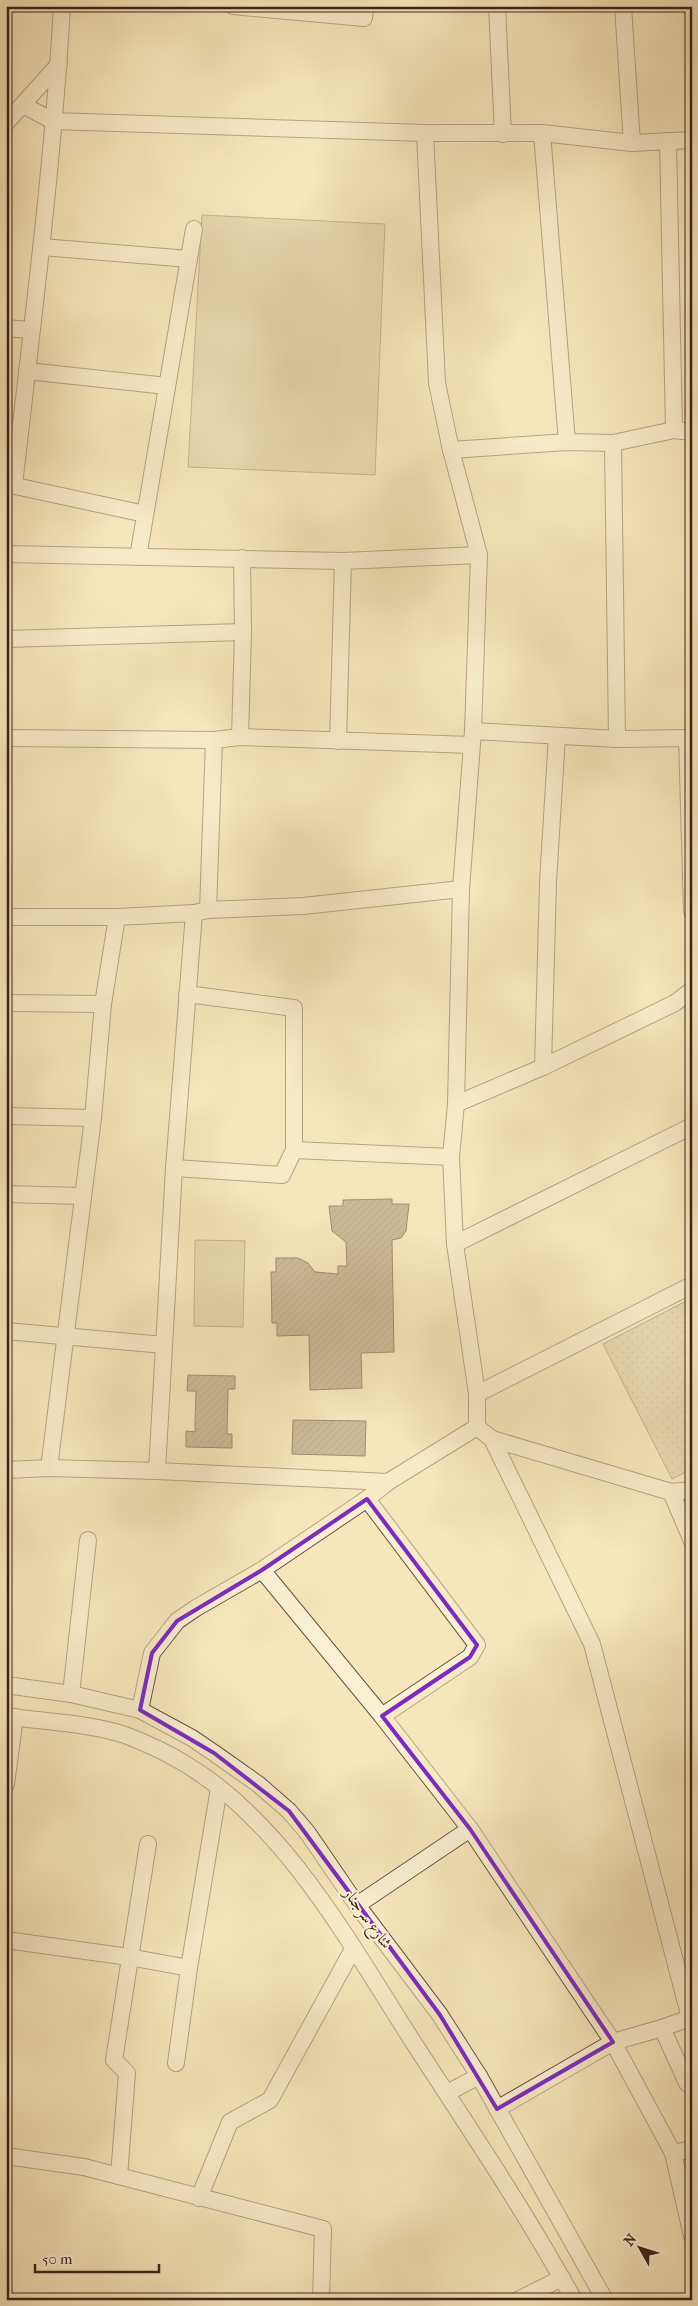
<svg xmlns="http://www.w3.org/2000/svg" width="698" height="2306" font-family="'IM FELL French Canon',Amiri,serif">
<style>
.park{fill:#d6c59f;stroke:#88745c}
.garden{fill:url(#garden-dots);stroke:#88745c}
.building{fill:url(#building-hatch);stroke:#3a2219}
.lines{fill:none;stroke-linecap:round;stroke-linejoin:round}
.minor-casing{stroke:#695342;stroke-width:18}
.minor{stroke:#f9efd3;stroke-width:16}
.marked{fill:none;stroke:#7b2cbf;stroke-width:4;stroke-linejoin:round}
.labels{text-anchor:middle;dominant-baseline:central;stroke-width:4;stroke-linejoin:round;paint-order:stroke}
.street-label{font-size:16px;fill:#3a2219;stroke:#f9efd3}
</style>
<defs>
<pattern id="garden-dots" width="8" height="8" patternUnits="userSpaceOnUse" patternTransform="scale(1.25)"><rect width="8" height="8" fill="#d6c59f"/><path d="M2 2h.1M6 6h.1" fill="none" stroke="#b8a988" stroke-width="1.8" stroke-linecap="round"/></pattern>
<pattern id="building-hatch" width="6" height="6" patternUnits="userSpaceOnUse" patternTransform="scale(1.25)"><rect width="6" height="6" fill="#9c886d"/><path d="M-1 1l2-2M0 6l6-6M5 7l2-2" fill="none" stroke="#806f59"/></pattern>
</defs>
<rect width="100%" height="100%" fill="#f6e6bb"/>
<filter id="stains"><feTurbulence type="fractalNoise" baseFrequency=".004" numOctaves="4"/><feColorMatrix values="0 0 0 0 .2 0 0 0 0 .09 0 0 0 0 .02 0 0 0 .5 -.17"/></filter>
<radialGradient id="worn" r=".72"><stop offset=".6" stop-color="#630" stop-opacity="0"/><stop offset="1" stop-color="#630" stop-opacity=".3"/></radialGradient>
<g class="park">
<polygon points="202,215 385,224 375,475 188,467"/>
<polygon points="195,1240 245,1241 243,1327 194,1326"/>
</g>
<polygon class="garden" points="692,1298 692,1469 672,1479 603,1344"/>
<g class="building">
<polygon points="392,1199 392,1204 409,1204 406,1231 401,1238 392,1240 394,1352 361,1353 362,1388 310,1390 309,1335 277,1336 277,1323 272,1323 271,1272 276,1272 276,1258 298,1258 308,1263 315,1272 338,1274 338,1266 347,1266 346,1242 332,1231 329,1206 343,1206 343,1200"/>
<polygon points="188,1375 235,1376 235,1389 228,1389 227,1434 232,1434 232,1448 186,1447 186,1431 195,1432 195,1423 196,1391 187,1391"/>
<polygon points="293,1420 366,1421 365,1456 292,1454"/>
</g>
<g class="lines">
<g class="minor-casing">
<g id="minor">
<polyline points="233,6 364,18 365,6"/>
<polyline points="497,6 503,134"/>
<polyline points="623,6 632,143"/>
<polyline points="23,105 53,121 425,133 542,133 632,143 692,140"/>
<polyline points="6,123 59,64"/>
<polyline points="425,133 437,383 451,450 479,555 473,731 461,889 456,1104 451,1157 455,1244 477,1394 477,1427"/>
<polyline points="542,133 567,442"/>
<polyline points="668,141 674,430"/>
<polyline points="42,247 189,259"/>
<polyline points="6,328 30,330"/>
<polyline points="27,371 167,386"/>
<polyline points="613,443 617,739"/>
<polyline points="451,450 567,442 613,443 674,430 692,432"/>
<polyline points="6,484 145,514"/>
<path d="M14 485C32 326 53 166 62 6"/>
<polyline points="6,554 343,561 479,555"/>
<polyline points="138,557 194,229"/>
<polyline points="6,639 243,632"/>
<polyline points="473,731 617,739 692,738"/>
<polyline points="240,737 243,632 242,558"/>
<polyline points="6,738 214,740 240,737 471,745"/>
<polyline points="687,738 692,911"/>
<polyline points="338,741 343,561"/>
<polyline points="208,910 214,740"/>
<polyline points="6,917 117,917 194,913 208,910 303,906 461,889"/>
<polyline points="6,1003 103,1004"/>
<polyline points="543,1067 548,882 557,736"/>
<polyline points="456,1104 543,1067 675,1003 692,990"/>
<polyline points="6,1116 93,1118"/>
<polyline points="294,1150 451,1157"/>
<polyline points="174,1168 282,1175 294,1150 294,1008 187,994"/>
<polyline points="6,1194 83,1196"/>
<polyline points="455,1244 692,1126"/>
<polyline points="6,1331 164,1345"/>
<polyline points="477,1394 692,1285"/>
<polyline points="477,1427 492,1439 592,1644 690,2018 662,2028 687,2083 692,2087"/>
<polyline points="492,1439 671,1492 692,1541"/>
<polyline points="49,1468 93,1118 103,1004 117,917"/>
<polyline points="6,1470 49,1468 157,1471 388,1482"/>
<polyline points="157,1471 174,1168 194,913"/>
<polyline points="671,1492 692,1490"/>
<polyline points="367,1499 477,1645 470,1657 382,1716"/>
<polyline points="262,1570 382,1716 470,1829 613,2042 673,2153 692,2236"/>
<polyline points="6,1685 71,1694 140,1710 192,1738 214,1753 258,1784 289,1811 307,1832 357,1905 440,2015 479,2076 605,2300"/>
<polyline points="71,1694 88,1540"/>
<polyline points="140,1710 152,1653 177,1621 196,1608 262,1570 367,1499 388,1482 477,1427"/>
<path d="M6 1716C44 1722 89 1723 125 1735 146 1743 168 1753 187 1765 288 1826 354 1951 417 2048 471 2131 526 2213 574 2300"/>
<polyline points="6,1784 15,1717"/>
<polyline points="357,1905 470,1829"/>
<polyline points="6,1940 129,1957 189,1968"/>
<polyline points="176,2063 189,1968 219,1788"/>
<polyline points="447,2093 479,2076"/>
<polyline points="497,2109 613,2042 662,2028"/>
<polyline points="673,2153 692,2149"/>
<polyline points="6,2156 84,2167 323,2229 321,2300"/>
<polyline points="119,2176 127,2073 114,2060 148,1844"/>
<polyline points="199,2198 230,2122 270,2100 353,1949"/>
<polyline points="518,2300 562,2278"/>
</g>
</g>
<use href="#minor" class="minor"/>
</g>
<path d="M0 0H698V2306H0ZM367 1499 477 1645 470 1657 382 1716 470 1829 613 2042 497 2109 440 2015 289 1811 214 1753 140 1710 152 1653 177 1621 262 1570Z" fill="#f6e6bb" fill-opacity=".55" fill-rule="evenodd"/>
<path class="marked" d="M367 1499 477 1645 470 1657 382 1716 470 1829 613 2042 497 2109 440 2015 289 1811 214 1753 140 1710 152 1653 177 1621 262 1570Z"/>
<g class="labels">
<g class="street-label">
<text transform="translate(368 1918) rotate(54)">شارع سرجنار</text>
</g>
</g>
<rect width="698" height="2306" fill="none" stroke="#f6e6bb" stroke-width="25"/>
<rect x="8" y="8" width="683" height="2291" fill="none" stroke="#3a2219" stroke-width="2.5"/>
<rect x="12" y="12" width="673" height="2281" fill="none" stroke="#3a2219"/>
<g transform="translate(640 2248) rotate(309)" stroke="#f9efd3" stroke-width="4" paint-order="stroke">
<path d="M0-4L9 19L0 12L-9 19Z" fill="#3a2219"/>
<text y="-8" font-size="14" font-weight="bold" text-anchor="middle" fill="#3a2219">N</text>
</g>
<path d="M35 2264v8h124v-8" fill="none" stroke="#3a2219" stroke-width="2.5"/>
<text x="42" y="2264" font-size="15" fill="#3a2219" stroke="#f9efd3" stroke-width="4" paint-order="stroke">50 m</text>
<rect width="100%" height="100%" filter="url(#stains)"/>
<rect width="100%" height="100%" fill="url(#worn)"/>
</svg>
